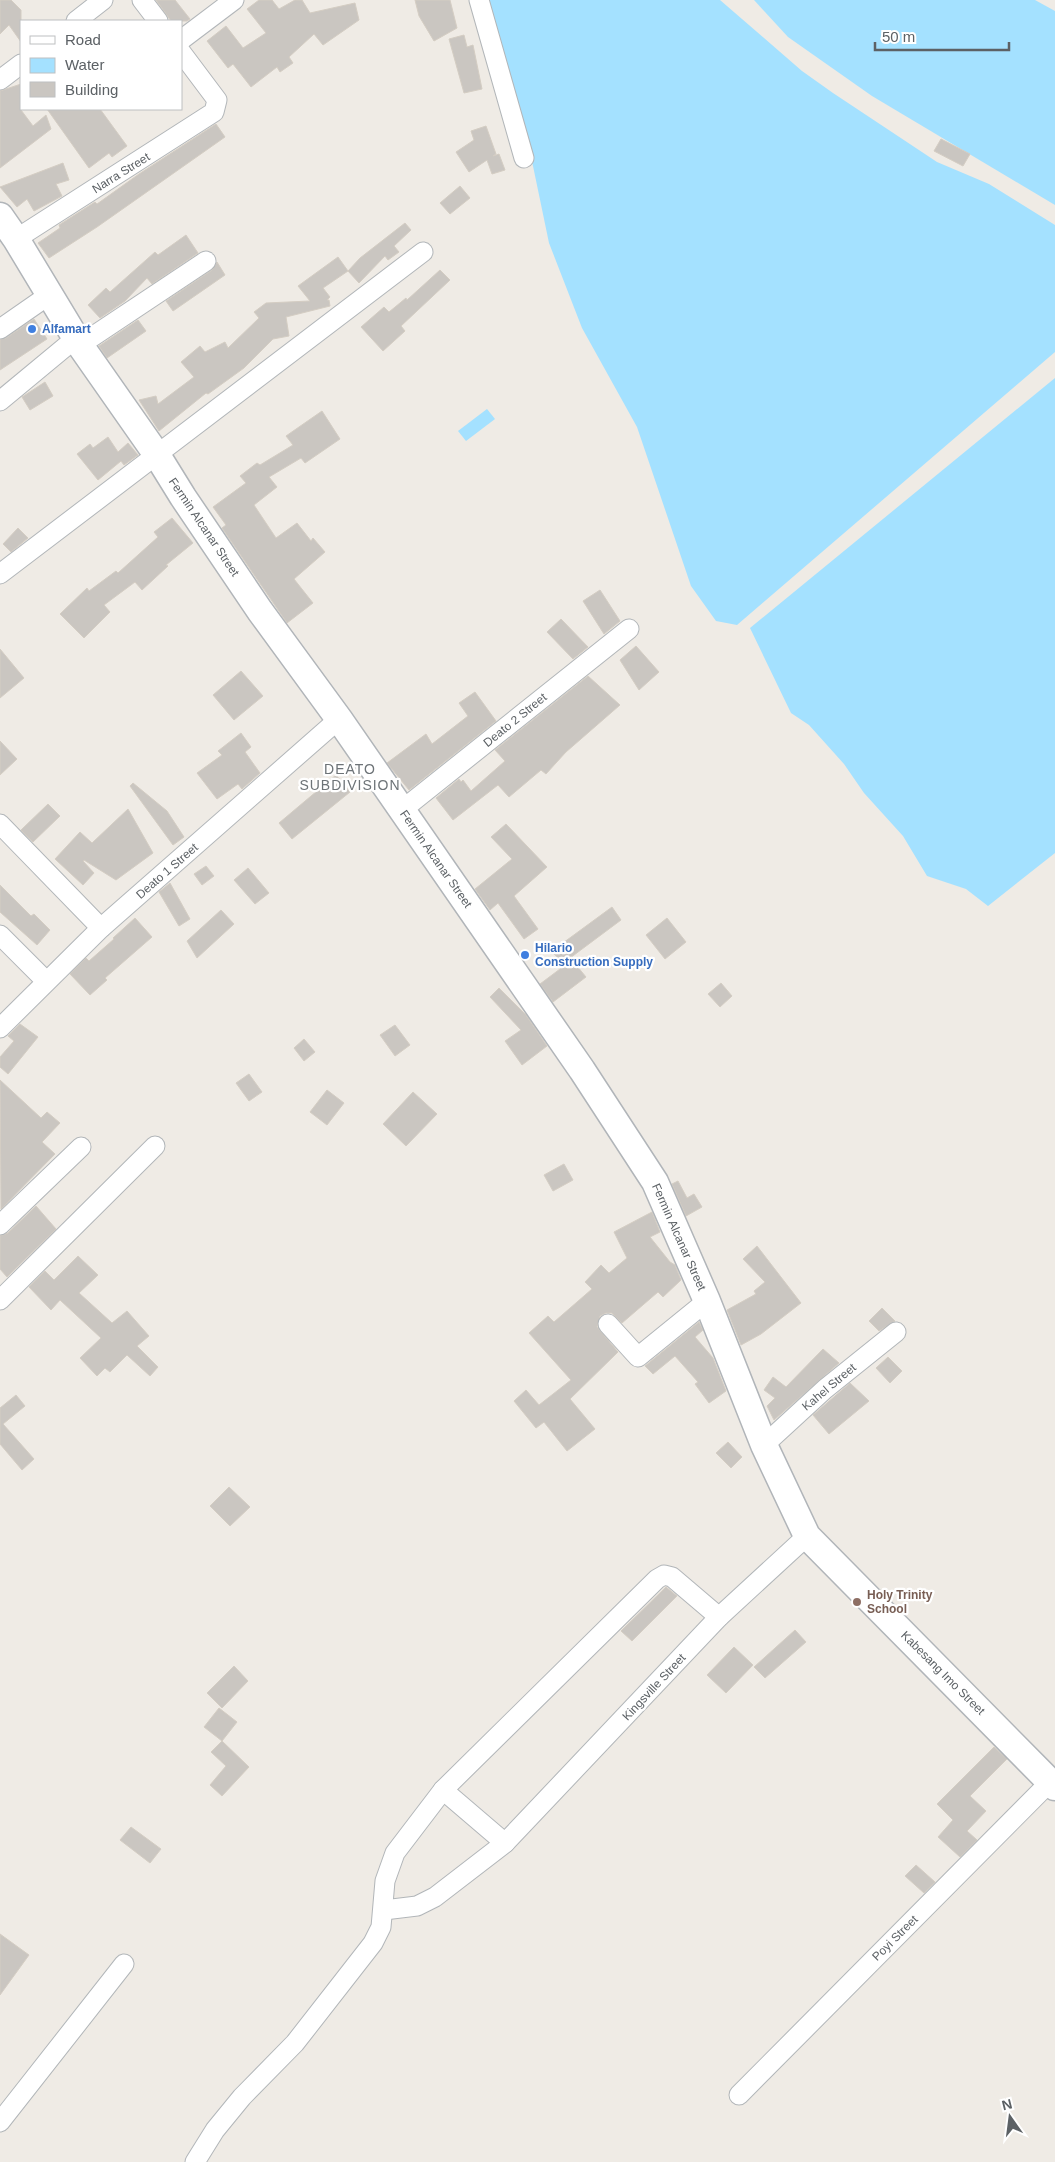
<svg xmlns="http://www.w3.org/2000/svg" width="1055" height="2162" font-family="Arial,sans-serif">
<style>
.water{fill:#a4e1ff}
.building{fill:#cac6c1;stroke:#d4cdc3}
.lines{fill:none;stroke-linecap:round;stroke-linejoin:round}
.street-casing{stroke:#b2b6b9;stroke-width:21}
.secondary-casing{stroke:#b1b5b9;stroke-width:29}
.street{stroke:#fff;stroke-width:19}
.secondary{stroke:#fff;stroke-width:26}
.shop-dot{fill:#3f7fe0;stroke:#fff;stroke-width:2}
.education-dot{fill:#8d6e63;stroke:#fff;stroke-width:2}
.labels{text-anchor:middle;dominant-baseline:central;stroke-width:4.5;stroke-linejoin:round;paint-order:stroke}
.street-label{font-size:12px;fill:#5c6165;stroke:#fff}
.shop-label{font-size:12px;font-weight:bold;fill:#366cbe;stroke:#fff;text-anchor:start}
.education-label{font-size:12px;font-weight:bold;fill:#785e54;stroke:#fff;text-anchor:start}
.neighbourhood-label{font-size:14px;letter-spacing:1px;fill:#6d7377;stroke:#fff}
</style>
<rect width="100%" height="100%" fill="#efebe5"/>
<g class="water">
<polygon points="485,0 720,0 802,71 833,93 937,162 989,184 1055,225 1055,352 737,625 716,621 691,586 637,427 582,328 549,243 533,166"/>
<polygon points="754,0 1035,0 1055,11 1055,205 872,96 788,37"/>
<polygon points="1055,378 1055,853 988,906 966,889 927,876 903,836 864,793 844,764 809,725 791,713 750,628"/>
<polygon points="487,409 495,419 466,441 458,431"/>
</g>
<g class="building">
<polygon points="0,0 11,0 21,10 21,42 9,25 0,34"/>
<polygon points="156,0 175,0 190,19 187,21 171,21"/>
<polygon points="259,0 272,0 279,9 295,0 302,0 310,13 355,3 359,20 323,45 314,34 289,57 293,63 280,72 277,67 251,87 233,64 228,68 207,41 226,26 243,48 266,33 247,9"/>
<polygon points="415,0 450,0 457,28 434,41 419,16"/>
<polygon points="464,35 467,47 473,45 482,89 464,93 449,39"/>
<polygon points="21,84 21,110 33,126 46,115 51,129 0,168 0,91"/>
<polygon points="47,109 100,109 127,146 112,157 109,153 89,168"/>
<polygon points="216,124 225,137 97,227 49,258 38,243 60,228 59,225 95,202 97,204 139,174"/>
<polygon points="486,126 496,154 493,156 499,154 505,170 492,174 487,160 469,172 456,152 474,140 471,131"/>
<polygon points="941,139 970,154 963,166 934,151"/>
<polygon points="63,163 69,180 56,184 62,196 34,211 27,199 17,207 0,187"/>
<polygon points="460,186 470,198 450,214 440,203"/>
<polygon points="405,223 411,230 394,246 399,252 388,260 385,256 359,283 348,271 360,258"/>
<polygon points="186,235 198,253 152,284 147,278 125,301 100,318 88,305 106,288 110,292 155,252 158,255"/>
<polygon points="338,257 348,271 323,288 330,297 327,300 329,300 330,306 286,317 289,336 273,339 244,368 208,394 206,393 159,431 139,400 156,396 158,404 194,377 181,362 200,346 205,352 225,342 228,348 259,318 254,312 266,303 310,301 298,286"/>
<polygon points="217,262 225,275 173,311 166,301 212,270"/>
<polygon points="440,270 450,280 401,326 405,331 383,351 361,327 384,307 389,312 406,298 407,300"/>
<polygon points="34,319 47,339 0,370 0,340 6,338"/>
<polygon points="138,320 146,331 107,358 99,346"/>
<polygon points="45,382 53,396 30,410 22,397"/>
<polygon points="322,411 340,439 305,463 301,458 269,477 277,487 254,505 276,538 297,523 311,541 313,538 325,552 294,579 313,603 287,623 222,528 226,525 213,507 246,483 240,476 257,463 260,465 293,445 286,436"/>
<polygon points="108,437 118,452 128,443 138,455 124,465 121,461 98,480 77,454 90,444 93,448"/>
<polygon points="172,518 193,543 166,565 168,566 142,590 135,582 104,605 110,612 84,638 60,614 87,588 89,591 116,571 118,573 158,537 154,532"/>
<polygon points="18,528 28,538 11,552 3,544"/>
<polygon points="600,590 620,621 604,634 583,601"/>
<polygon points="561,619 588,647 573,659 547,632"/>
<polygon points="636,646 659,672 639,690 620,660"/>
<polygon points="0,649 24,678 0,698"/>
<polygon points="241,671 263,696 234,720 213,695"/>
<polygon points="588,676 620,705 566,752 546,774 541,770 509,797 498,785 453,820 436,798 459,779 461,782 463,780 471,791 505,761 495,750"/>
<polygon points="475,692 496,721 409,790 387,763 426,734 432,744 468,716 459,703"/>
<polygon points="241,733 251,747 245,752 260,773 242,789 238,784 217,799 197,773 222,755 218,751"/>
<polygon points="0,741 17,759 0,775"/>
<polygon points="336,775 350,792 292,839 279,823"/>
<polygon points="133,783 167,811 184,837 173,845 130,786"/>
<polygon points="48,804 60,816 33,842 21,830"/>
<polygon points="128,809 153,853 116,880 84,860 83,861 94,873 83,885 55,859 80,832 92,843"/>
<polygon points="506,824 547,867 514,896 538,929 524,939 498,903 490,910 475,889 512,859 491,837"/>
<polygon points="206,866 214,876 202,885 194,874"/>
<polygon points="248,868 269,893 255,904 234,880"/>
<polygon points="170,883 190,919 179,926 159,892"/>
<polygon points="0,885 31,916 34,914 50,930 37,945 0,912"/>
<polygon points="612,907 621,920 562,964 552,951"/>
<polygon points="221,910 234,924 197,958 187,941"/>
<polygon points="135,918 152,937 105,978 107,980 90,995 70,974 86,958 89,961 114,939 113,938"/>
<polygon points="667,918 686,942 665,959 646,935"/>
<polygon points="572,960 586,977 553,1002 540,984"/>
<polygon points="721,983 732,996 720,1007 708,994"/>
<polygon points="499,988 526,1015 547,1046 522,1065 505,1041 521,1030 490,997"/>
<polygon points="20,1024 38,1037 8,1074 0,1067 0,1057 14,1041 8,1036"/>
<polygon points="395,1025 410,1045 395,1056 380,1035"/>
<polygon points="304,1039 315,1052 304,1061 294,1048"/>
<polygon points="249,1074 262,1092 249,1101 236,1083"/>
<polygon points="0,1080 41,1118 47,1112 60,1123 42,1142 55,1154 1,1209"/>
<polygon points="327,1090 344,1103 327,1125 310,1112"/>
<polygon points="413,1092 437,1114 406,1146 383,1124"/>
<polygon points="564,1164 573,1180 553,1191 544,1175"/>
<polygon points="678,1181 687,1198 694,1194 702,1207 686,1216 672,1184"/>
<polygon points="36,1206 56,1229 7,1277 0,1269 0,1236 8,1233"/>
<polygon points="652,1212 660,1232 650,1237 670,1262 675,1265 681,1280 663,1297 658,1292 622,1323 612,1313 606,1313 600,1316 597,1327 618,1352 570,1399 595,1429 567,1451 544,1422 536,1428 514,1401 526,1390 539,1405 571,1380 529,1333 548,1316 554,1322 592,1289 585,1282 601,1265 609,1273 627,1258 614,1232"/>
<polygon points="757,1246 801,1303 761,1334 741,1345 727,1310 756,1294 754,1291 765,1282 743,1259"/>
<polygon points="78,1256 98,1275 79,1293 112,1323 127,1311 149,1336 137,1346 158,1367 150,1376 127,1355 110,1372 105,1368 97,1376 80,1358 101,1338 60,1300 51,1310 29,1287 45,1271 54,1280"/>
<polygon points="882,1308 895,1321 879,1331 869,1321"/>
<polygon points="699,1322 703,1330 695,1337 713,1358 726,1391 709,1403 695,1384 698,1382 675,1356 653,1374 645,1366"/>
<polygon points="823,1349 839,1363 774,1420 767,1406 775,1398 764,1390 773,1377 786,1387"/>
<polygon points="888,1357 902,1371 890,1383 876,1368"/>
<polygon points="850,1383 869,1401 829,1434 813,1415"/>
<polygon points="16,1395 25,1406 3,1424 34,1459 22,1470 0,1444 0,1408"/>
<polygon points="728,1442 742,1457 731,1468 716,1453"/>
<polygon points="229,1487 250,1507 230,1526 210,1506"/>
<polygon points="666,1587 677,1596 632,1641 621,1631"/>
<polygon points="795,1630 806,1642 765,1678 754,1667"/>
<polygon points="734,1647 753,1665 726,1693 707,1675"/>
<polygon points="234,1666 248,1681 222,1708 207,1693"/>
<polygon points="219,1708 237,1722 222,1741 204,1727"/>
<polygon points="222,1741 249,1767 222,1796 210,1785 226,1766 211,1752"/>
<polygon points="994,1747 1007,1759 970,1796 986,1811 967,1831 977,1840 960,1857 938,1837 953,1820 937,1804"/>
<polygon points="131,1827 161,1849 150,1863 120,1840"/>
<polygon points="916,1865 935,1882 924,1893 905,1876"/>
<polygon points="0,1934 29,1955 0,1995"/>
</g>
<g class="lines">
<g class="street-casing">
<g id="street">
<polyline points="142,0 158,21"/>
<polyline points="479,0 524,158"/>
<polyline points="76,21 103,0"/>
<polyline points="181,40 234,0"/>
<polyline points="0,80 21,64"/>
<polyline points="16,239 214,112 217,100 181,52"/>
<polyline points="0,329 49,295"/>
<polyline points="80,345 206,261"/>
<polyline points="0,401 76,338"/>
<polyline points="0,574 423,252"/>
<polyline points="402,810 629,629"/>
<polyline points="0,824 101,928"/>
<polyline points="0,935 46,981"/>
<polyline points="0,1028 101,928 339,719"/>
<polyline points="0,1225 81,1147"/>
<polyline points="0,1300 155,1146"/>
<polyline points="608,1324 638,1357 707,1301"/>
<polyline points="764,1445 825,1389 896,1332"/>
<polyline points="443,1790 505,1843 719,1617 807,1536"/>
<polyline points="384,1910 417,1906 435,1897 505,1843"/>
<polyline points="739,2095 1050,1782"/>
<polyline points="0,2122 124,1964"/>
<polyline points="195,2162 215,2130 242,2097 295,2043 373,1943 381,1927 385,1881 395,1853 443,1790 657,1579 664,1575 672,1577 719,1617"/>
</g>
</g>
<g class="secondary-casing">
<polyline id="secondary" points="0,216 16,239 80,345 157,455 183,497 260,611 339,719 582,1070 655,1182 707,1301 764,1445 807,1536 1055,1787"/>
</g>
<use href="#street" class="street"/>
<use href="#secondary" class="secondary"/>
</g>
<g class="shop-dot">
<circle cx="32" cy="329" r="5"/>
<circle cx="525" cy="955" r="5"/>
</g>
<circle class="education-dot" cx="857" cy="1602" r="5"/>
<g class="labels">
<g class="street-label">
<text transform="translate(121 173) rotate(-32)">Narra Street</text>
<text transform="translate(204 527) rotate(56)">Fermin Alcanar Street</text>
<text transform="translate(515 720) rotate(-39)">Deato 2 Street</text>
<text transform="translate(436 859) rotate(55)">Fermin Alcanar Street</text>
<text transform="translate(167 871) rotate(-41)">Deato 1 Street</text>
<text transform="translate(679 1237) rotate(66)">Fermin Alcanar Street</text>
<text transform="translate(829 1387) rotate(-40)">Kahel Street</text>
<text transform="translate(943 1673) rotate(45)">Kabesang Imo Street</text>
<text transform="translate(654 1687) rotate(-47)">Kingsville Street</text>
<text transform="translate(895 1938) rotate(-45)">Poyi Street</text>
</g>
<g class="shop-label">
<text x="42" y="329">Alfamart</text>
<text x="535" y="948">Hilario<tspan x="535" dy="14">Construction Supply</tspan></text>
</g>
<g class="education-label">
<text x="867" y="1595">Holy Trinity<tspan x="867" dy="14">School</tspan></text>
</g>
<g class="neighbourhood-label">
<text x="350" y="769">DEATO<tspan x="350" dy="16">SUBDIVISION</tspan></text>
</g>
</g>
<rect x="20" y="20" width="162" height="90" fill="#ffffff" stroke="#bec0c1"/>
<rect x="30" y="36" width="25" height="8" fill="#ffffff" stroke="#bec0c1"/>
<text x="65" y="45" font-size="15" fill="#5c6165">Road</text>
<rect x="30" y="58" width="25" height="15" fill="#a4e1ff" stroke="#bec0c1"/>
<text x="65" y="70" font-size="15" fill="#5c6165">Water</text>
<rect x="30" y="82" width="25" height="15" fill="#cac6c1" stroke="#bec0c1"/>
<text x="65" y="95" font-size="15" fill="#5c6165">Building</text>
<g transform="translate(1010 2117) rotate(346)" stroke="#ffffff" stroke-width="4" paint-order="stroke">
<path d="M0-4L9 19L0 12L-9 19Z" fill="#5c6165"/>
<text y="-8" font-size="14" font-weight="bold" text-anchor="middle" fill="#5c6165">N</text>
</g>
<path d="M875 42v8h134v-8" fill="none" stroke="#5c6165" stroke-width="2.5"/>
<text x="882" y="42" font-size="15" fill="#5c6165" stroke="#ffffff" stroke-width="4" paint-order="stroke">50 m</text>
</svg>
